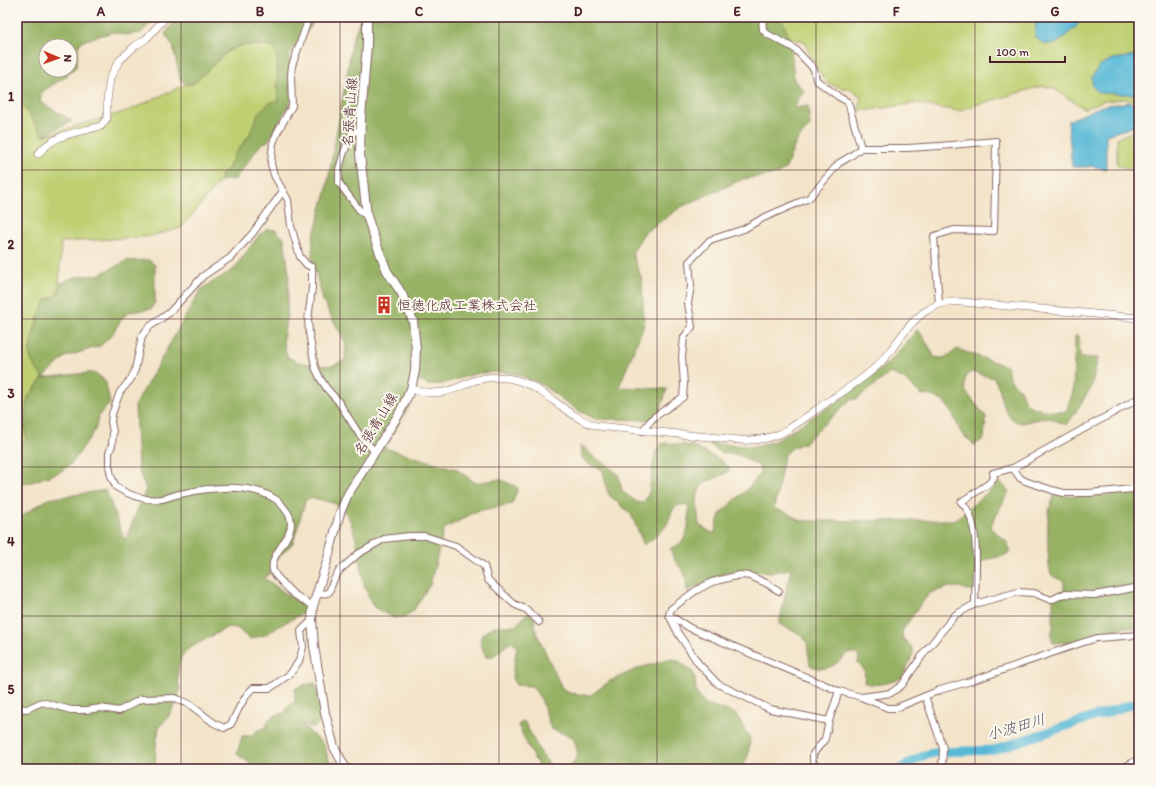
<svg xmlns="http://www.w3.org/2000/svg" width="1156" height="786" font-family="Itim,'Klee One',sans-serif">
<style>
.green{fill:#bfd073;stroke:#84784f}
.forest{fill:#97b265;stroke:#706848;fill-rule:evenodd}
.water{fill:#59b9d7;stroke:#526c81}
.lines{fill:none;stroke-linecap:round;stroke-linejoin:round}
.river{stroke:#59b9d7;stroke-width:9}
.minor-casing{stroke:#856462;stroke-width:8}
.tertiary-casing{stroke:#856462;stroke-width:8}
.secondary-casing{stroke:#856462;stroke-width:10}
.minor{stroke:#fff;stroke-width:6}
.tertiary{stroke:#fff;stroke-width:7}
.secondary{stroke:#fff;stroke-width:8}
.grid{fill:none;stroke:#4a1f2b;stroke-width:1;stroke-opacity:0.55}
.labels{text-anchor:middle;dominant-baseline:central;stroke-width:4;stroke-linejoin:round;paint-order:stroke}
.street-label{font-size:14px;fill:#4a1f2b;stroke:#fbf7ec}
.poi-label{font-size:14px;fill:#4a1f2b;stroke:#fbf7ec;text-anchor:start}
.water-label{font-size:15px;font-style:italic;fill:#4f5567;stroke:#fbf7ec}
.neatline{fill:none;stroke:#4a1f2b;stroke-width:1.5}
.grid-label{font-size:13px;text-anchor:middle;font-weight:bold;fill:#4a1f2b}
</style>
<rect width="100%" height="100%" fill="#fbf7ec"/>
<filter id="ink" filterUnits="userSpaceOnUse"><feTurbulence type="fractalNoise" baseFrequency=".025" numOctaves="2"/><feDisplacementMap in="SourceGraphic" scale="8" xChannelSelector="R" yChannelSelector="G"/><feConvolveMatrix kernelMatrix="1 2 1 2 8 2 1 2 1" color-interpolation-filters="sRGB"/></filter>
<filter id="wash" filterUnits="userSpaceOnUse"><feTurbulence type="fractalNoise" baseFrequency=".012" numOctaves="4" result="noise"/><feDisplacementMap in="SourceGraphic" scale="16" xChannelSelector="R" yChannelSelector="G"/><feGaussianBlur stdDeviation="0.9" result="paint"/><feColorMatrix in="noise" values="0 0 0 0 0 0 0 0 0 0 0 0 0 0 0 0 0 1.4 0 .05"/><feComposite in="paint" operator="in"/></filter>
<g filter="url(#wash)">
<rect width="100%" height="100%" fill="#f3e4c9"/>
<g class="green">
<polygon points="769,17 1139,17 1139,101 1124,99 1103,101 1085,109 1053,88 1042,86 969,107 959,111 933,107 917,103 870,110 859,110 861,96 851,90 828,84 815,66 804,41 783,38"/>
<polygon points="242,45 264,45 274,48 277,55 278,102 259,112 250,134 246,140 235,154 228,169 222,174 220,181 181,228 147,237 61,242 59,292 54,297 47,299 33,363 43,378 28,397 24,420 26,439 17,450 17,96 43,136 130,110 186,84 193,84 228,51"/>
<polygon points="1139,129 1139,172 1117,165 1117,138"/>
</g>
<g class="forest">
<path d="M17 17H150L152 22 141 33 127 35 113 32 85 40 79 44 76 67 65 77 46 89 41 94 40 102 72 121 43 136 17 96ZM46 46H70V70H46Z"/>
<polygon points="178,17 312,17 312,25 289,55 292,99 268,141 261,144 235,179 220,181 222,174 228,169 235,154 246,140 250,134 259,112 271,102 278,101 277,55 274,48 264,45 242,45 228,51 193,84 186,84 180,79 173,46 165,34"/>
<path d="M361 17H584C588 19 592 22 596 23 607 25 618 22 627 17H779L784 23 791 46 794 80 804 91 798 98 795 108 808 106 810 126 796 142 786 168 778 174 743 179 681 207 644 233 632 253 642 280 644 325 619 387 667 389 657 420 596 419 577 410 541 384 517 374 503 372 478 373 441 384 428 385 417 379 410 405 384 448 456 469 476 483 500 479 518 488 512 504 477 511 444 529 430 585 413 611 404 617 394 618 380 611 372 605 364 584 356 539 350 520 343 509 333 503 314 498 306 499 293 543 273 563 270 573 264 578 309 610 277 627 265 635 249 639 237 628 228 627 188 649 181 657 178 669V680L180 690 177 702 168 717 159 727 156 745 155 769H85L78 761 69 769H17V519L48 499 106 490 125 541 146 489 138 469 135 405 201 289 233 270 259 235 268 229 276 230 284 238 289 274 287 314 283 341 287 356 297 362 312 365 332 366 345 360 346 344 323 301 312 258 313 238 326 192 348 68 352 41Z"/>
<path d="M149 260 155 265V302L151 309 129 312 123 317 111 336 100 346 65 357 43 378 87 373H94L101 377 106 383 110 404 99 415 95 430 72 463 60 472 32 482 17 484V450L26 439 24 420 28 397 43 378C38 371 32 364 30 356 28 344 40 310 47 299 57 297 59 295 60 284L74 277 98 275 126 261Z"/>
<path d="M918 329 931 350 934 357C946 360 949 356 957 349L1008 367C1007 373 1010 379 1014 384 1016 386 1019 388 1020 390 1023 394 1023 399 1025 402 1032 411 1055 411 1066 412L1073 391 1075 336H1079L1080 358H1098L1091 388 1067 425 1047 417 1022 423 1015 421 1009 416 1003 405 1001 398 1000 390 994 378 971 372C964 376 964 385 966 392L986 417 984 439 974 445 961 433 952 412 943 401 932 396 922 395 904 379 890 373 857 399 850 400 804 443 792 448 784 456 774 509 786 512 801 521 955 520 1000 482 1009 491 991 525 990 528C998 534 1010 541 1010 552L1003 556 984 560 981 563V575L975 590H967L960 587H949L930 593 920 605 902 631 903 639C908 643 914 647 913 654L902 678C891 682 875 688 864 682 865 675 866 668 858 664L859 656 856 654 848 653C836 664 827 674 810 665L807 642 799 634 779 624 791 569 771 572 730 571 687 591C686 586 687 579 685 575 681 566 671 559 671 548 690 542 688 525 689 509L687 505C668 503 674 516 665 527 661 533 650 540 644 545L631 514 610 496 607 490 603 470C588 464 581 464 580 446L584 447 592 456 605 464 618 474 622 490 624 493 637 502 641 503 645 501 649 493 655 453 662 444 666 443 692 446 720 460 729 468V471C722 476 716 478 708 481 692 489 698 510 699 525L714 534 720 514 746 490 760 474 759 466 739 455 720 452 708 443 757 447 777 440 856 389 888 363Z"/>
<path d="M1139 492V629L1126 627 1111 630 1089 639 1075 642 1053 643 1051 635 1053 627V596L1064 591V582C1061 578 1054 579 1051 574 1047 564 1047 522 1049 511 1050 506 1053 500 1054 496L1058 495 1088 497Z"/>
<path d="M527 613 534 617 536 632 562 688 569 693 584 695H591L610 681 639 668 672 659 679 661 692 671 695 678 696 693 701 699 707 704 736 714 750 739 748 756 742 769H565C581 756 579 757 573 737L551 729 541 699 532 686 516 685 512 678 517 646 511 642 493 656 486 657 480 642 482 634 494 626H516Z"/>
<polygon points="315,683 323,718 314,728 301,724 324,745 330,763 335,762 340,769 263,769 252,765 237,754 242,736 252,736 256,731 266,727 268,720 276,715 285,713 287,708 295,701 295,689 304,685"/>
<polygon points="524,721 541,754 553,769 539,769 536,760 534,759 518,725"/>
</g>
<g class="water">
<polygon points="1036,17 1080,17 1077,26 1056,44 1045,44 1035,38"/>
<polygon points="1139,54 1139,95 1099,93 1092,86 1092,77 1099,66 1112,59 1136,56"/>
<polygon points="1130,102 1139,107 1139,125 1106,135 1106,169 1090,166 1088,167 1072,167 1068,121 1102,106"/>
</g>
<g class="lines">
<polyline class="river" points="900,769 909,763 925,755 939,752 994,750 1139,702"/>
</g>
</g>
<g filter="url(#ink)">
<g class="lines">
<g class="minor-casing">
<g id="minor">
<polyline points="308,17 306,26 292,66 291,74 292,106 278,131 273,143 272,152 271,164 274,175 288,200 291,226 300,257 307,265 312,267 312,288 308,320 309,333 315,367 320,378 327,389 338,401 359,434 375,452"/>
<polyline points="762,17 763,30 767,34 790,46 796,50 814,69 816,80 839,97 848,102 861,148"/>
<polyline points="360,131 352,132 343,155 339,169 339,183 361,212 367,216"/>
<path d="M283 191 252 234 230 258 203 276 169 313 149 327 142 336 135 370 131 379 120 392 112 414 111 422 113 432 112 445 109 453V465L111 476 116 487C130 496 145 501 162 499 168 498 174 495 180 494 207 488 249 482 275 499 279 501 282 505 285 509 305 532 268 551 273 570 274 574 277 577 280 580 285 585 289 591 295 595 301 599 307 602 313 606"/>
<polyline points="642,431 653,418 683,397 684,384 682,357 684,337 692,327 688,303 691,286 689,262 710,240 744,229 763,218 809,198 839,163 851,156 861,148 907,148 940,146 996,141 994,231 954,230 934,236 939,304"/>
<polyline points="1013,468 1020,478 1025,481 1052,490 1064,493 1089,493 1133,489 1139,487"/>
<polyline points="779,591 766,583 750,576 740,575 712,582 695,591 671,609 669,615 678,633 698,663 718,684 770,709 829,721"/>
<polyline points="316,595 327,593 329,592 334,579 340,570 358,554 379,542 384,539 409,536 425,536 456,546 484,566 488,580 514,604 527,610 539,622"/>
<path d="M975 604C975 578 982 520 961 502L988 484 994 478 993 473 1013 468 1136 400 1139 397"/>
<polyline points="669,615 690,628 839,691 861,697 888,708 896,708 940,690 974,680 1078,644 1097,638 1139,635"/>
<polyline points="925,696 943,748 942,769"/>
<polyline points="862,697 891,693 902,685 924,653 955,615 975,604 1018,592 1034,593 1051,600 1064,594 1095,595 1139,587"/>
<polyline points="17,708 27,709 42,702 71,710 87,710 101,708 119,711 141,699 175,698 189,704 214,723 224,728 231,724 240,706 248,693 253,688 270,688 290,674 299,661 303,647 301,631 312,620"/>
<polyline points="816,769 813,760 813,754 825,739 829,721 839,691"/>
</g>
</g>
<g class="tertiary-casing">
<g id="tertiary">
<path d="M38 154C55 133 77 133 101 126L107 118V101L110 78 119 61 135 46 146 39 166 17"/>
<path d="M411 389C422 392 433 394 444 392 454 390 463 385 473 381 485 377 499 376 512 379 544 385 565 417 597 426L740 440C755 441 768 439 782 433 799 423 814 411 830 400 847 389 865 378 879 364 895 348 907 323 926 311 937 303 950 301 963 302L1139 318"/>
</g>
</g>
<g class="secondary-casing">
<g id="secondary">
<polyline points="346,769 334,747 325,713 314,646 312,620 313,606 328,558 340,513 348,494 399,414 411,389 415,371 416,349 413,321 402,294 387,271 375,240 367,216 360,154 361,118 367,45 367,17"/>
<polyline points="1123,769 1139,760"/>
</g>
</g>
<use href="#minor" class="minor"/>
<use href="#tertiary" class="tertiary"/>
<use href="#secondary" class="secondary"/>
</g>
</g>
<path class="grid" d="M181 17V769M340 17V769M499 17V769M657 17V769M816 17V769M975 17V769M17 170H1139M17 319H1139M17 467H1139M17 616H1139"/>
<defs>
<g id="building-bare" transform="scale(1.38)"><path d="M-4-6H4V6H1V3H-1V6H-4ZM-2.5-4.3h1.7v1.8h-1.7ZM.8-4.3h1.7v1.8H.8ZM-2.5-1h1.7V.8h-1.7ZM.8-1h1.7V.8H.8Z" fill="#c8321e" stroke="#fbf7ec" stroke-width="2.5" paint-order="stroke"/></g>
</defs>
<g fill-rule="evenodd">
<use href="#building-bare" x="384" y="305"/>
</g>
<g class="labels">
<g class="street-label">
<text transform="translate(350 112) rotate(-86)">名張青山線</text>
<text transform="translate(376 424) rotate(-59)">名張青山線</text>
</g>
<g class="poi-label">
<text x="397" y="305">恒徳化成工業株式会社</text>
</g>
<g class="water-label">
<text transform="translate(1016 727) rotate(-16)">小波田川</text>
</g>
</g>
<rect width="1156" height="786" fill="none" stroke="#fbf7ec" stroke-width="44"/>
<g transform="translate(58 58) rotate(92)"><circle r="19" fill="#fbf7ec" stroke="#b4a19f"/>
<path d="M0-3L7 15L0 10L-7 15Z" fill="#c8321e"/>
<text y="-6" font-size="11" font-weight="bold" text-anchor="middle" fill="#4a1f2b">N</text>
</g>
<path d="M990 56v6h75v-6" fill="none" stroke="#4a1f2b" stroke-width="2"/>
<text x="996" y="56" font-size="12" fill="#4a1f2b" stroke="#fbf7ec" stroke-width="3" paint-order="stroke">100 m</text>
<rect x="22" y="22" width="1112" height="742" class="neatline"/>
<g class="grid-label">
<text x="101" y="16">A</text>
<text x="260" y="16">B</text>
<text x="419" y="16">C</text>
<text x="578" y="16">D</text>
<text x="737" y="16">E</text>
<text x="896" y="16">F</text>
<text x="1055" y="16">G</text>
<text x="11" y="101">1</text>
<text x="11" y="249">2</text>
<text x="11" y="398">3</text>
<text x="11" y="546">4</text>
<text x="11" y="694">5</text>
</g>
</svg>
